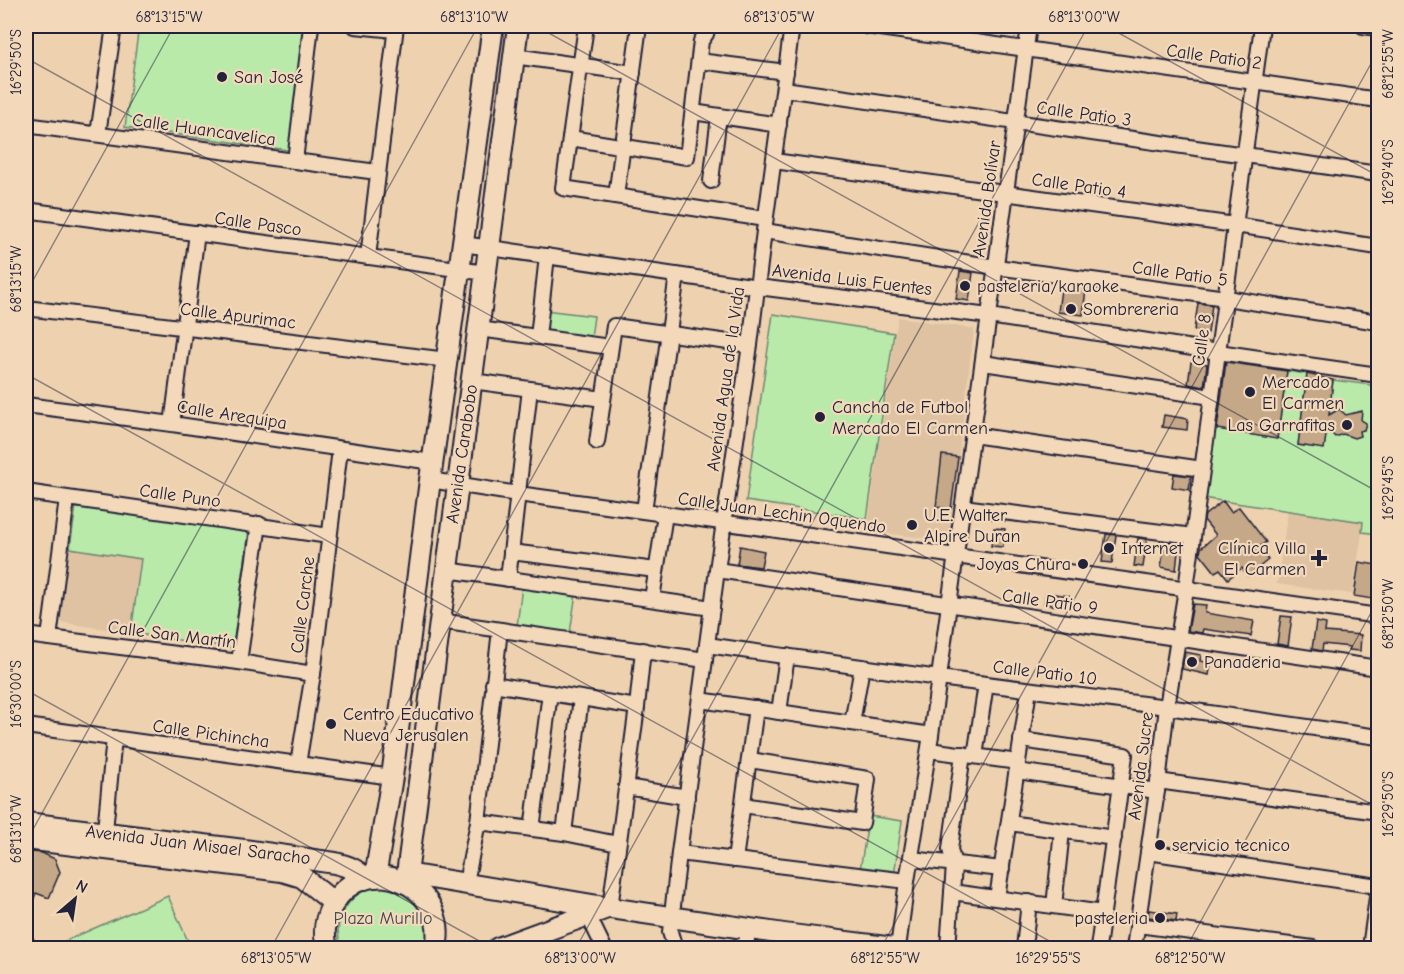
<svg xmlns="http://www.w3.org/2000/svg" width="1404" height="974" font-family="'Comic Neue',sans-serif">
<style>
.built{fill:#dec2a1}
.green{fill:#b9eaaa;stroke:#6e8672;stroke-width:1.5}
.building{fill:#c5a887;stroke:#22223b;stroke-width:1.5}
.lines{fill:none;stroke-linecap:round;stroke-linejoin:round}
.street-casing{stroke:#22223b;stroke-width:18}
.secondary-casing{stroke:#22223b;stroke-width:24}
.street{stroke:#f3d9ba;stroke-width:14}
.secondary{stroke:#f3d9ba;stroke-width:20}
.ticks{fill:none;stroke:#22223b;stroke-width:1.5;stroke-opacity:0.45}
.poi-dot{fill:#22223b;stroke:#f3d9ba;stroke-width:2}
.labels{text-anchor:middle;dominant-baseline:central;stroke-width:4.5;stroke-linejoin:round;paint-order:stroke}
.street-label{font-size:18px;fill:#22223b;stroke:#f3d9ba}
.poi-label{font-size:18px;fill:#22223b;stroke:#f3d9ba;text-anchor:start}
.park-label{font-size:18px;fill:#404a51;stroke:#f3d9ba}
.neatline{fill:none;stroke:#22223b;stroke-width:2}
.ticks-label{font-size:15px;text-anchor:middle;fill:#22223b}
</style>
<rect width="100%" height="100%" fill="#eed2af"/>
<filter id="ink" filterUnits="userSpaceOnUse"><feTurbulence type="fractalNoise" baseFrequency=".0167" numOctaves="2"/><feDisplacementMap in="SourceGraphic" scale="12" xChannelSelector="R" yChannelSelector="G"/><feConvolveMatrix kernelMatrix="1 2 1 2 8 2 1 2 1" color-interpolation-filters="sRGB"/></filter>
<g filter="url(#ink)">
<g class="built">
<polygon points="898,317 974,329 948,541 867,531"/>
<polygon points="1288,510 1364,522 1352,594 1277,584"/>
<polygon points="70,548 141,559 131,633 60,622"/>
</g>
<g class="green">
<polygon points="139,26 305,26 319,28 302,152 125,127"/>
<polygon points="544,310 594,316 591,338 542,332"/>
<polygon points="773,314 894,333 867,519 746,501"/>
<polygon points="1287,371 1307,374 1298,445 1324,448 1333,380 1378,386 1378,534 1362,532 1363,522 1202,498 1211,428 1277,439"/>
<polygon points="76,506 249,530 233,648 131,633 141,559 70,548"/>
<polygon points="522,586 576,593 570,633 517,626"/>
<polygon points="869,816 902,821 894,875 860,870"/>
<path d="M390 887C395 889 402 891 407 894 426 907 431 928 424 948H342C331 924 346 896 371 888 377 887 384 887 390 887Z"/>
<polygon points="168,896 191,948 49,948"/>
</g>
<g class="building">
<polygon points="960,271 973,273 969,301 956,299"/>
<polygon points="1074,287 1086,288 1083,315 1058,312 1061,289 1073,290"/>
<polygon points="1198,303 1212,305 1208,333 1194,330"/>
<polygon points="1191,362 1207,364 1204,387 1188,384"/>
<polygon points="1226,362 1287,371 1277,439 1217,429"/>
<polygon points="1307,374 1333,380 1329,415 1339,409 1346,415 1362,411 1361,420 1366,423 1364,430 1359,431 1360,436 1354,438 1343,434 1335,437 1327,429 1324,449 1298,445"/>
<polygon points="1164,415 1188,419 1187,430 1162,427"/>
<polygon points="942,455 958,457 951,509 936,507"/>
<polygon points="1174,474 1191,476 1189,490 1172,487"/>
<polygon points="1223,501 1231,512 1239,507 1266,542 1258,548 1268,560 1248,576 1242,568 1228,579 1220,569 1215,572 1200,553 1201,548 1216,535 1204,520 1205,515"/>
<polygon points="994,528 1005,529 1003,547 991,546"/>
<polygon points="1106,534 1116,535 1112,563 1102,562"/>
<polygon points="1138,538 1147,539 1143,567 1134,566"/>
<polygon points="1165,542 1179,543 1176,570 1161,567"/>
<polygon points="740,546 764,551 761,567 737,564"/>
<polygon points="1359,562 1377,565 1372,599 1354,596"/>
<polygon points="1046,593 1069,596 1067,607 1044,604"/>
<polygon points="1193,604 1206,605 1205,613 1254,621 1251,636 1203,629 1202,633 1188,631"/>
<polygon points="1281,616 1292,617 1288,646 1277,644"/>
<polygon points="1316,622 1326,624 1325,632 1361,635 1360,651 1349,650 1350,647 1323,644 1322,651 1312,649"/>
<polygon points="1185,652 1201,655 1200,661 1211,663 1209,675 1182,669"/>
<polygon points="32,852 42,853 55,859 60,872 49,898 36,893 33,901 26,898 26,860 28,861"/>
<polygon points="1149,910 1177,914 1176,921 1148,917"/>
</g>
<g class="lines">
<g class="street-casing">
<g id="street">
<polyline points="355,26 395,30"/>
<polyline points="586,26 563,188 765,219"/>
<polyline points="866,26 1378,100"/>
<polyline points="1363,26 1378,28"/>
<polyline points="514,56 633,73"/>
<polyline points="699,61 786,72"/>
<polyline points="784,89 1378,174"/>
<polyline points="693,112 779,125"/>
<polyline points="26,125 377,172"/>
<polyline points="98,134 114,26"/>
<polyline points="570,138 687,157 701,41 706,34 708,26"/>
<polyline points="295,161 311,26"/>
<polyline points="774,161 1235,225 1378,247"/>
<polyline points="711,181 719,116"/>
<polyline points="616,196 639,26"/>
<polyline points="26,210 486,273"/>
<polyline points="764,231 996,267 1226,298 1378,322"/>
<polyline points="463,244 758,287 989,316 1218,352 1378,375"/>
<polyline points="368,257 396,26"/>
<polyline points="26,308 447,360"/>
<polyline points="479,329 610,347"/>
<polyline points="538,337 547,256"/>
<polyline points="983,363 1212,397"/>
<polyline points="472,381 603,399"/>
<polyline points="26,405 172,424 432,462"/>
<polyline points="172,424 197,233"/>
<polyline points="973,435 1202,469"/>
<polyline points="597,442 614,326 750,345"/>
<polyline points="430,480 518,494 665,514 956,556 1378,616"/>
<polyline points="26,492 329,536"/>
<polyline points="963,507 1193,536"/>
<polyline points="644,511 677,275"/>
<polyline points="511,552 656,570"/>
<polyline points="447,570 712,608"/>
<polyline points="717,570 1378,668"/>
<polyline points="508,579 530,389"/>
<polyline points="652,599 665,514"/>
<polyline points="440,621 705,660"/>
<polyline points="26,635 239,662 313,674"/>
<polyline points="49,638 67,499"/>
<polyline points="707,645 939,678 1167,707 1378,737"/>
<polyline points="239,662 259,524"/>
<polyline points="493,684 637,707"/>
<polyline points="700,700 931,735"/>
<polyline points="779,712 787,656"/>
<polyline points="852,723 862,667"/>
<polyline points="26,726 392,777"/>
<polyline points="1021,740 1125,755 1098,948"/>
<polyline points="929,750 1018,762"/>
<polyline points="975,756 986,684"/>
<polyline points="298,764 313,674 340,449"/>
<polyline points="1017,771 1157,791"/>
<polyline points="1158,781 1378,812"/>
<polyline points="626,787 687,797"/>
<polyline points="743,805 862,823 868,779 750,760"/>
<polyline points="478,822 564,833 618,844"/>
<polyline points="1009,823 1114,838"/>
<polyline points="532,829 550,693"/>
<polyline points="564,833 581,698"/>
<polyline points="104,841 114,738"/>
<polyline points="1148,852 1378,886"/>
<polyline points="679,853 907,881"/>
<polyline points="911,859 1002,869"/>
<polyline points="735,860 756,708"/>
<polyline points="466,883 478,822 500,630"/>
<polyline points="952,892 1103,913"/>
<polyline points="997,898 1029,690"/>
<polyline points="1054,906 1062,831"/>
<polyline points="610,908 637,707 643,650"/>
<polyline points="588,915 604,948"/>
<polyline points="1138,925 1313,948"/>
<polyline points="26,942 28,948"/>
<polyline points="675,948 670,932 679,853 717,570 750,345 764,231 792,26"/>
<polyline points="735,948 746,944 749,928"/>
<polyline points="898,948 907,881 931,735 1029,26"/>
<polyline points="948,948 954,865 950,849 963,754"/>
<polyline points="1024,948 1029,902"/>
<polyline points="1134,948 1157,791 1167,707 1186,589 1262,26"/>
<polyline points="1370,948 1378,890"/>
</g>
</g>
<g class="secondary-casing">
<g id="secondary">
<path d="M26 823 244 850 335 863C347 866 357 869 365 879"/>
<polyline points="26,839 282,871 302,877 334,903"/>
<polyline points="407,874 610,908 784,934 894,948"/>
<polyline points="375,877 392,777 430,480 493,26"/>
<polyline points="406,882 518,26"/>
<path d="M327 948C323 933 325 917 333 904 367 848 450 885 436 948"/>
<polyline points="498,948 607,908"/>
</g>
</g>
<use href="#street" class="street"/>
<use href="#secondary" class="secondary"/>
</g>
</g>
<path class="ticks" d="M536 26 1378 492M1106 26 1378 176M26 58 1378 808M26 293 174 26M26 374 1062 948M26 690 492 948M26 842 478 26M271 948 783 26M576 948 1088 26M881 948 1378 51M1186 948 1378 600"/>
<g class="poi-dot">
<circle cx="222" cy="77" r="6"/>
<circle cx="965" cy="286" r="6"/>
<circle cx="1071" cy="309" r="6"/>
<circle cx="1250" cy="392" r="6"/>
<circle cx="820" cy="417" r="6"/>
<circle cx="1347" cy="425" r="6"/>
<circle cx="912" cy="525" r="6"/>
<circle cx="1109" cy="548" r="6"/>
<path d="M1316 549h6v6h6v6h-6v6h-6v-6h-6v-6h6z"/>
<circle cx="1083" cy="564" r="6"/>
<circle cx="1192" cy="662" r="6"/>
<circle cx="331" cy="724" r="6"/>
<circle cx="1160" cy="845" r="6"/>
<circle cx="1160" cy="918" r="6"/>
</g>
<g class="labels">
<g class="street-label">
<text transform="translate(1214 57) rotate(8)">Calle Patio 2</text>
<text transform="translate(1084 114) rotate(8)">Calle Patio 3</text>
<text transform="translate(204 130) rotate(8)">Calle Huancavelica</text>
<text transform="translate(1079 186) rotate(8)">Calle Patio 4</text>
<text transform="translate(987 199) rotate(-82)">Avenida Bolívar</text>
<text transform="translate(258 224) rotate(8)">Calle Pasco</text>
<text transform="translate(1180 274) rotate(8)">Calle Patio 5</text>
<text transform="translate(852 280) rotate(7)">Avenida Luis Fuentes</text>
<text transform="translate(238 316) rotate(7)">Calle Apurimac</text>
<text transform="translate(1202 340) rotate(-82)">Calle 8</text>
<text transform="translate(726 379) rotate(-82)">Avenida Agua de la Vida</text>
<text transform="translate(232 415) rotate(9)">Calle Arequipa</text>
<text transform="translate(462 454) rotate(-82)">Avenida Carabobo</text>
<text transform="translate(180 496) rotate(8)">Calle Puno</text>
<text transform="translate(782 513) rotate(8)">Calle Juan Lechin Oquendo</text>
<text transform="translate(1050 602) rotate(8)">Calle Patio 9</text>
<text transform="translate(303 605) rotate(-83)">Calle Carche</text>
<text transform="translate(172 635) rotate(7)">Calle San Martín</text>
<text transform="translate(1045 673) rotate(7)">Calle Patio 10</text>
<text transform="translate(211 734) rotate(8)">Calle Pichincha</text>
<text transform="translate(1141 766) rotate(-83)">Avenida Sucre</text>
<text transform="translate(198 845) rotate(7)">Avenida Juan Misael Saracho</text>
</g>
<g class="poi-label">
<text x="234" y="77">San José</text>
<text x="977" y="286">pasteleria/karaoke</text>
<text x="1083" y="309">Sombrereria</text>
<text x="1262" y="382">Mercado<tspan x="1262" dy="21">El Carmen</tspan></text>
<text x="832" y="407">Cancha de Futbol<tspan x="832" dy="21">Mercado El Carmen</tspan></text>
<text x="1335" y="425" text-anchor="end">Las Garrafitas</text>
<text x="924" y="515">U.E. Walter<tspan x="924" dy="21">Alpire Duran</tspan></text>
<text x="1121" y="548">Internet</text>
<text x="1306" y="548" text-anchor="end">Clínica Villa<tspan x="1306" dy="21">El Carmen</tspan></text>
<text x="1071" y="564" text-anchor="end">Joyas Chura</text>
<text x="1204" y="662">Panaderia</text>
<text x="343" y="714">Centro Educativo<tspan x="343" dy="21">Nueva Jerusalen</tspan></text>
<text x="1172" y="845">servicio tecnico</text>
<text x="1148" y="918" text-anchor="end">pasteleria</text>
</g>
<g class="park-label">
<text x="383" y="918">Plaza Murillo</text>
</g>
</g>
<rect width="1404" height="974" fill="none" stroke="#f3d9ba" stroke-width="66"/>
<g transform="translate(75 899) rotate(29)" stroke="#f3d9ba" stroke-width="4.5" paint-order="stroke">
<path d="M0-4.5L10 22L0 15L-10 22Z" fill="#22223b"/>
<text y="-9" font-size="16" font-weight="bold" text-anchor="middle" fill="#22223b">N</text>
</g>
<rect x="33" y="33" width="1338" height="908" class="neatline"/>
<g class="ticks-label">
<text x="169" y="22">68°13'15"W</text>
<text x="474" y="22">68°13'10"W</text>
<text x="779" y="22">68°13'05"W</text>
<text x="1084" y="22">68°13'00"W</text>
<text transform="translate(16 62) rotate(-90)" y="5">16°29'50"S</text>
<text transform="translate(1388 64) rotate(-90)" y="5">68°12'55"W</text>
<text transform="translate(1388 172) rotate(-90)" y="5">16°29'40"S</text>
<text transform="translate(16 279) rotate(-90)" y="5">68°13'15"W</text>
<text transform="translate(1388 488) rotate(-90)" y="5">16°29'45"S</text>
<text transform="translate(1388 614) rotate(-90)" y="5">68°12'50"W</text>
<text transform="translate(16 694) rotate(-90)" y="5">16°30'00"S</text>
<text transform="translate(1388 804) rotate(-90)" y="5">16°29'50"S</text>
<text transform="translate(16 829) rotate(-90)" y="5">68°13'10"W</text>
<text x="276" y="963">68°13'05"W</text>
<text x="580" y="963">68°13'00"W</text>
<text x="885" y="963">68°12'55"W</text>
<text x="1048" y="963">16°29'55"S</text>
<text x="1190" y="963">68°12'50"W</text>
</g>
</svg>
